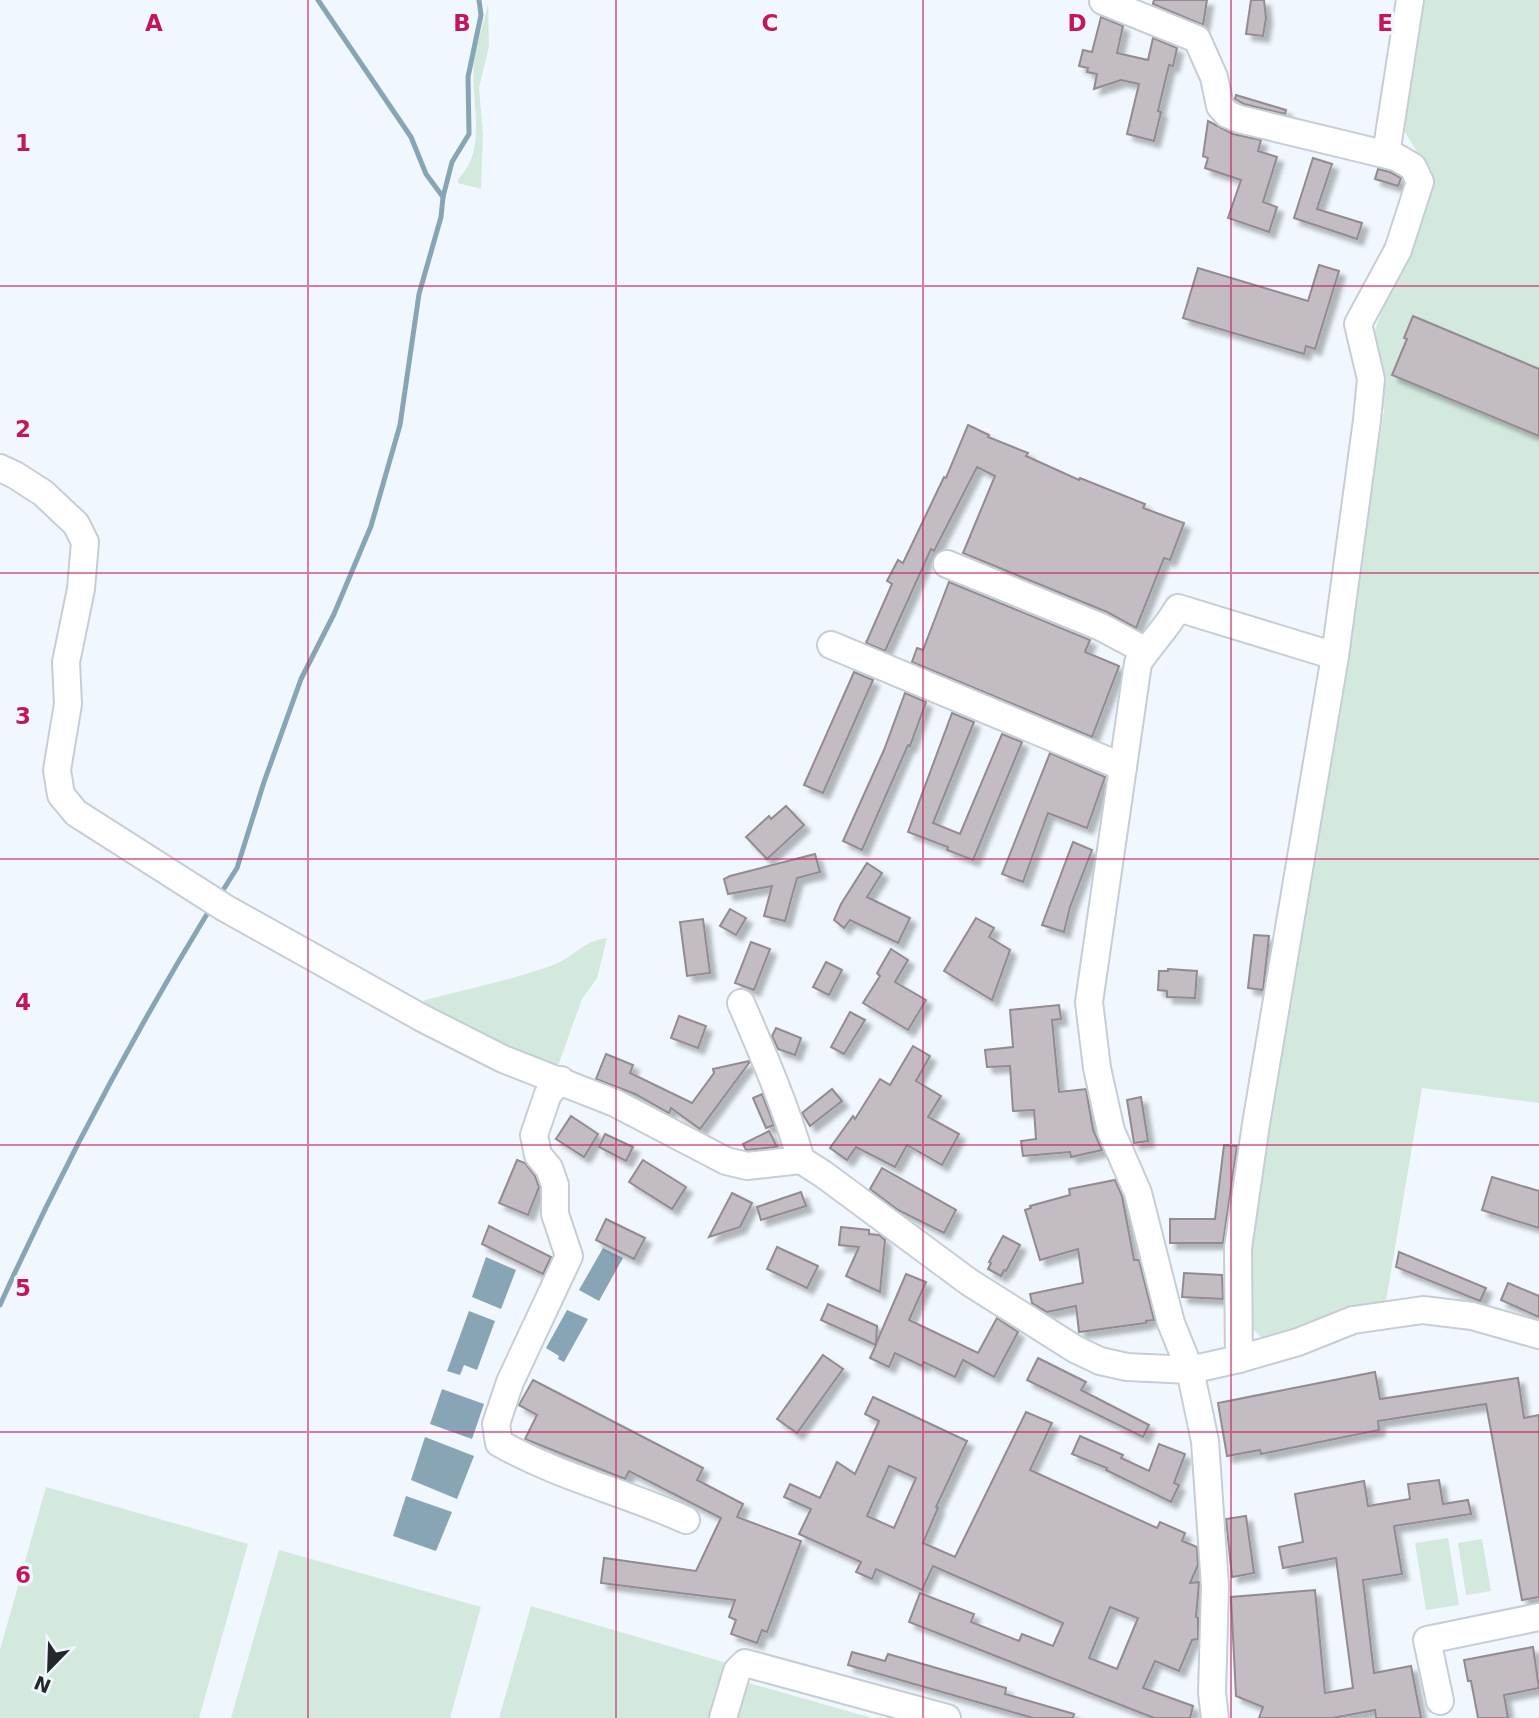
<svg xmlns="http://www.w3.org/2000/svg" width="1539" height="1718" font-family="'DejaVu Sans',sans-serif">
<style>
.green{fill:#d3e9de}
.water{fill:#88a5b6}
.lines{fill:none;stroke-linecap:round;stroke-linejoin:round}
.stream{stroke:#88a5b6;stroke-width:5}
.building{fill:#c3bcc2;stroke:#928b91;stroke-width:2;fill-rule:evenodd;filter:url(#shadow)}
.minor-casing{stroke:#c7cdd5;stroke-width:30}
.minor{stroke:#fff;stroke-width:26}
.grid{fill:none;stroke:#c2185b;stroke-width:2;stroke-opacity:0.55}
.grid-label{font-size:23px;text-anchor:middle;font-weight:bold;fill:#c2185b;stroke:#f0f7fe;stroke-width:7;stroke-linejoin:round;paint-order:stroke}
</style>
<defs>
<filter id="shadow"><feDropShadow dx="6" dy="6" stdDeviation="2" flood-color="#0004"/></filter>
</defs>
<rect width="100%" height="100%" fill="#f0f7fe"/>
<g class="green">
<polygon points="1419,0 1539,0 1539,1103 1422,1088 1386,1301 1277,1338 1262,1338 1250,1326 1249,1246 1289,999 1297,973 1299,935 1344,669 1384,411 1373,336 1382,310 1419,225 1426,166 1401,126"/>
<path d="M488 4 489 46 479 88 483 134 481 189 458 183V179C489 149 470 102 474 63 476 44 484 23 488 4Z"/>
<path d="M607 938 597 978 582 999 559 1063 554 1068 421 1008 425 1000C468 989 512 980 553 965 573 958 584 940 607 938Z"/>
<polygon points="46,1487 248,1544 199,1718 0,1718 0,1650"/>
<polygon points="1448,1538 1459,1605 1426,1610 1415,1543"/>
<polygon points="1482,1539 1491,1591 1466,1595 1458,1543"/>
<polygon points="279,1550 481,1607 450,1718 231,1718"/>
<polygon points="531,1606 727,1663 711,1718 499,1718"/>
<polygon points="745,1682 872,1718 735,1718"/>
</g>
<g class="water">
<polygon points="603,1248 623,1258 599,1301 579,1290"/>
<polygon points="486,1257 516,1270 501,1309 472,1297"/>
<polygon points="567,1310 588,1319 564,1362 558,1359 559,1356 546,1348"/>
<polygon points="469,1311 495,1321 477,1370 464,1365 460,1375 447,1371"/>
<polygon points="442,1389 484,1404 472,1439 430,1424"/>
<polygon points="425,1437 474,1456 457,1499 411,1480"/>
<polygon points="406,1496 452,1512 436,1551 393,1536"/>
</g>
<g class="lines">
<g class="stream">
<polyline points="318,0 411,137 426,174 443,197"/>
<polyline points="220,895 237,868 264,782 301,679 334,614 371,526 400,425 419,294 441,217 443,197 452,162 469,134 468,77 481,15 479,0"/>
<path d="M0 1305C62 1168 132 1037 210 909"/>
</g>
</g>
<g class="building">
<polygon points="1154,0 1207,0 1203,25 1153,4"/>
<polygon points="1251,0 1264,0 1266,18 1263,36 1246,34"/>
<polygon points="1101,17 1123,26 1117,53 1148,60 1153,38 1177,48 1173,66 1169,65 1158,111 1161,112 1154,141 1127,134 1139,84 1121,80 1094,89 1097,74 1087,72 1088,68 1079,66 1083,50 1092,52"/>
<polygon points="1236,95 1286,110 1285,114 1244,104 1235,99"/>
<polygon points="1208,121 1233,134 1261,140 1258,151 1277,157 1263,202 1277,207 1269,232 1228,218 1241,180 1205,168 1208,158 1203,156"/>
<polygon points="1313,158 1332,164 1317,209 1362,223 1357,239 1294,218"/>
<polygon points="1378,169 1390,172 1401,178 1398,186 1375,179"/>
<polygon points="1319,265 1339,271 1315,349 1306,346 1304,354 1183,318 1198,268 1308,301"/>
<polygon points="1413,316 1539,369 1539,436 1392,375 1407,339 1404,338"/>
<polygon points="968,425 989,435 988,437 1028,453 1026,456 1079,480 1080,478 1145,504 1143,508 1184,523 1170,560 1164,558 1136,628 1107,612 963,553 995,476 977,467 934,551 931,549 885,651 866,643 892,584 887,581 898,560 903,563 944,477 946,478"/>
<polygon points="949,582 1090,640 1085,652 1119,666 1092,737 912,662 917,648 923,650"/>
<polygon points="854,672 873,680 823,793 804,785"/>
<polygon points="905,693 926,702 910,746 908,745 862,850 843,841 884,750"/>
<polygon points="952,713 974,722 933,823 960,834 1002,734 1022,742 973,860 947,850 948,847 908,832"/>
<polygon points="1050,753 1105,777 1087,828 1048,813 1023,882 1002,874"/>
<polygon points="786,806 804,825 767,859 746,837 769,816 771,819"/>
<polygon points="1073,842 1092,850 1070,907 1064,932 1042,925"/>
<polygon points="815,854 820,872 797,878 785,921 764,916 772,886 728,894 724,879 730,876"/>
<polygon points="867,863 882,873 867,897 910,918 898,943 850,920 844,928 834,920 841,904"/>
<polygon points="730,909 746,918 736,935 720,926"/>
<polygon points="976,918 994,928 989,937 1010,950 992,1000 944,971"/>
<polygon points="703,919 710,973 687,976 680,922"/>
<polygon points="1254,935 1269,936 1263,990 1248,988"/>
<polygon points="751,942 770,949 754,990 735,983"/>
<polygon points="891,949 908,960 895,982 926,1000 908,1030 863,1003 880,976 877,973"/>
<polygon points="826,962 842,970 829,995 813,987"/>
<polygon points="1168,969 1197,971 1195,998 1167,997 1167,991 1158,990 1159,971 1168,971"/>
<polygon points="1059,1005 1061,1019 1052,1020 1059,1092 1086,1089 1093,1130 1102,1150 1071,1157 1070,1152 1023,1156 1021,1141 1036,1139 1034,1110 1013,1111 1010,1066 987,1067 985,1050 1013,1047 1010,1010"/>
<polygon points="850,1012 865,1020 844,1054 831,1047"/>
<polygon points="679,1016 706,1026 698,1048 671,1038"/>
<polygon points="776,1028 801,1038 795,1055 778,1049 772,1036"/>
<polygon points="913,1046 930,1056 916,1081 941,1096 928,1117 959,1134 942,1165 907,1145 895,1167 856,1147 847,1160 830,1148 853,1116 855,1119 880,1079 890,1085"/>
<polygon points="606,1054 633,1065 630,1073 692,1103 714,1073 713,1069 749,1061 749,1063 700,1129 671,1108 669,1113 635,1094 596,1079"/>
<polygon points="832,1089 842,1101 810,1126 802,1113"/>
<polygon points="762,1094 774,1125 766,1128 753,1098"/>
<polygon points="1141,1097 1148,1141 1134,1143 1127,1100"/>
<polygon points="571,1116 598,1134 584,1157 556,1139"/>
<polygon points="769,1131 777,1147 746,1150 743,1144"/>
<polygon points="605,1134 633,1147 626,1161 599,1147"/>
<polygon points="1224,1145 1237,1146 1223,1243 1170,1243 1170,1219 1215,1219"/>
<polygon points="517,1160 525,1163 535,1176 539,1187 528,1215 499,1203"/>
<polygon points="643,1160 686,1187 672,1209 629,1182"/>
<polygon points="882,1168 956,1210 944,1233 898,1210 870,1189"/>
<polygon points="1492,1177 1539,1191 1539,1228 1482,1210"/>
<polygon points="1115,1180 1122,1196 1134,1260 1139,1260 1154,1320 1146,1321 1146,1323 1079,1332 1076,1306 1047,1312 1032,1303 1030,1294 1083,1283 1078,1249 1040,1260 1025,1210 1031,1208 1030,1206 1070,1195 1069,1189"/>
<polygon points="801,1192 806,1206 761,1220 757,1207"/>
<polygon points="732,1193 752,1203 740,1227 709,1237"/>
<polygon points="606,1219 645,1238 634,1259 596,1240"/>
<polygon points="489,1226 551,1257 543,1274 482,1244"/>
<polygon points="841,1227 869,1230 869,1234 879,1235 885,1240 880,1292 846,1276 859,1247 839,1245"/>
<polygon points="1003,1236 1020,1245 1006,1271 1004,1270 1001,1276 988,1269 991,1263 989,1262"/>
<polygon points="777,1247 818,1266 807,1288 767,1269"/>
<polygon points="1399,1252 1486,1288 1480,1301 1396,1267"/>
<polygon points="1184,1273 1222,1275 1223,1299 1182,1297"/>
<polygon points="906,1274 926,1282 909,1320 978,1353 997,1318 1018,1332 994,1377 963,1360 955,1377 924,1362 922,1366 895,1353 889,1367 870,1358 876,1345 821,1320 828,1304 877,1326 876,1344"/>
<polygon points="1508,1283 1539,1296 1539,1317 1501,1300"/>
<polygon points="823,1355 843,1369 797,1433 777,1419"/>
<polygon points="1038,1358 1086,1382 1081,1390 1149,1425 1143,1437 1027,1380"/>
<polygon points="1375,1372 1380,1399 1518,1378 1524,1418 1539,1415 1539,1597 1522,1600 1486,1404 1378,1421 1379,1430 1261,1454 1260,1450 1227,1456 1218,1403"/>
<polygon points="533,1380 703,1468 697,1480 743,1504 737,1517 801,1541 767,1632 762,1630 757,1643 731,1634 736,1620 729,1617 735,1600 601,1583 604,1558 696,1571 721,1518 629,1471 625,1479 525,1439 537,1415 519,1405"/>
<path d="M873 1397 967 1441 936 1507 938 1508 923 1543 955 1557 1026 1412 1052 1423 1030 1470 1157 1528 1160 1522 1185 1533 1182 1541 1197 1547 1198 1565 1190 1583 1199 1582 1196 1617 1198 1618V1639L1192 1640 1179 1671 1155 1661 1143 1688 1193 1706 1190 1718H1154L909 1622 920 1593 974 1614 971 1622 1019 1641 1022 1634 1053 1646 1063 1623 933 1566 922 1590 876 1569 872 1579 856 1572 861 1562 799 1534 811 1509 784 1497 790 1484 820 1498 837 1462 855 1474 879 1421 865 1414ZM889 1466 916 1478 894 1528 867 1516ZM1110 1607 1138 1618 1117 1669 1089 1658Z"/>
<polygon points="1080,1436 1123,1455 1121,1458 1149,1471 1159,1444 1185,1454 1174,1483 1179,1485 1171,1502 1106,1470 1107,1468 1072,1454"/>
<polygon points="1439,1480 1443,1504 1468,1500 1471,1514 1394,1526 1402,1574 1363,1580 1374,1673 1411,1666 1421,1718 1376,1718 1375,1710 1333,1718 1259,1718 1263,1707 1236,1696 1231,1597 1315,1590 1325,1693 1353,1688 1336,1558 1283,1568 1279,1547 1303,1542 1295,1494 1364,1481 1368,1506 1410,1499 1408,1484"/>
<polygon points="1246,1516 1254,1573 1232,1577 1226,1519"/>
<polygon points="1533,1647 1539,1688 1504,1695 1508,1718 1478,1718 1471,1681 1468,1681 1464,1660"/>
<polygon points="852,1652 885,1661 888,1654 1006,1688 1005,1694 1074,1714 1073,1718 1033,1718 848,1665"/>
</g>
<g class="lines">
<g class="minor-casing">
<g id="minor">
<polyline points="1103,1 1197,39 1214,77 1220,106 1227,114 1239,119 1396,157 1413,167 1420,182 1398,250 1358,324 1371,379 1367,420 1335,656 1256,1124 1238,1248 1239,1359"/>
<polyline points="1386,154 1410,0"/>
<polyline points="0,468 15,475 43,493 76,524 85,542 81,589 66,662 68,704 57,770 61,795 76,813 225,908 422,1018 503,1059 615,1103 726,1161 747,1166 801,1160 823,1174 969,1282 1075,1349 1100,1361 1127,1367 1190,1370 1239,1359 1298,1342 1353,1320 1423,1310 1472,1316 1539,1335"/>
<polyline points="947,564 1101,627 1146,651"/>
<polyline points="831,645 1123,767"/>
<path d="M741 1003C763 1054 786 1107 801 1160"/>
<path d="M561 1080 548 1094 534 1135 538 1155 549 1168 555 1185V1214L569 1256 510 1382 496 1424 499 1443C559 1477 624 1492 686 1520"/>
<polyline points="1440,1701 1427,1640 1539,1617"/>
<polyline points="723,1718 737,1671 745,1663 947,1718"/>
<path d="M1215 1718 1212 1693 1215 1586 1205 1441 1190 1370 1171 1323 1138 1193 1111 1131 1097 1068 1089 1002 1138 663C1150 644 1167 628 1178 608L1335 656"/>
</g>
</g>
<use href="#minor" class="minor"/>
</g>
<path class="grid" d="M308 0V1718M616 0V1718M923 0V1718M1231 0V1718M0 286H1539M0 573H1539M0 859H1539M0 1145H1539M0 1432H1539"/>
<g class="grid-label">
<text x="154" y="31">A</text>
<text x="462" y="31">B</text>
<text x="770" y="31">C</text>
<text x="1077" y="31">D</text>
<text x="1385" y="31">E</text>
<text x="23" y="151">1</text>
<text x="23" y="437">2</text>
<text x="23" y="724">3</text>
<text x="23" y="1010">4</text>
<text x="23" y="1296">5</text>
<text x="23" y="1583">6</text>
</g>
<g transform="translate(49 1669) rotate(203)" stroke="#f0f7fe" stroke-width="5" paint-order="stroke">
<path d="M0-5L12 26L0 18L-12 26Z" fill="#25282a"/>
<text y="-10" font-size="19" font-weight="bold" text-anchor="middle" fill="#25282a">N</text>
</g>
</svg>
